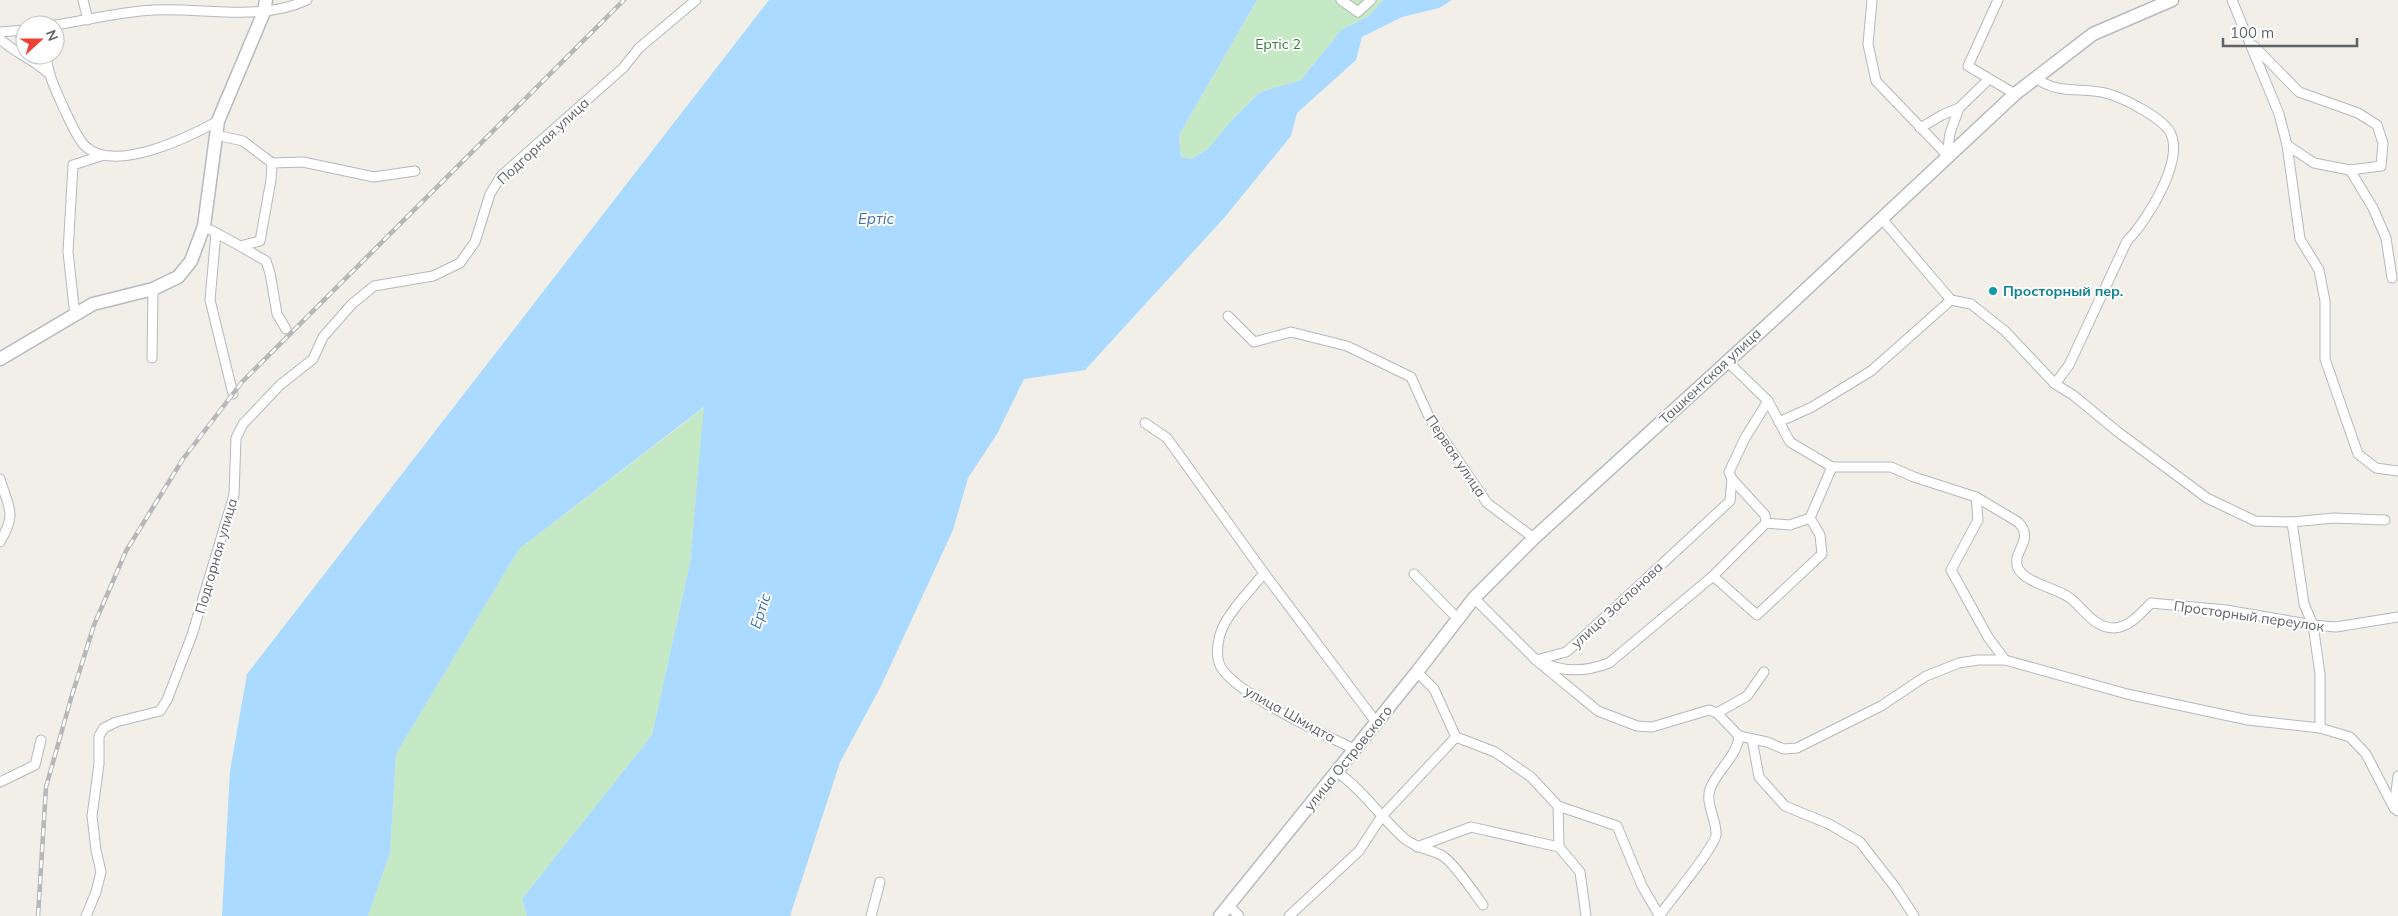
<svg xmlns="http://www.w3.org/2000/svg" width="2398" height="916" font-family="Mulish,sans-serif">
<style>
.green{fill:#c5e8c5}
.water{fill:#aadaff}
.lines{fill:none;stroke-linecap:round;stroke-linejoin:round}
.street-casing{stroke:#b5b8bc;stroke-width:11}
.secondary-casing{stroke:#b6babf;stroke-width:15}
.street{stroke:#fff;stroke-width:9}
.secondary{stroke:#fff;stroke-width:12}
.rail-casing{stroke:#b6b7b8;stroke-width:4.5}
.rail{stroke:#fff;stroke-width:2.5;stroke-dasharray:8;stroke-linecap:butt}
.culture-dot{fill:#0f9aa8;stroke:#fff;stroke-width:2}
.labels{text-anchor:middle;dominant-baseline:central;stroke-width:4;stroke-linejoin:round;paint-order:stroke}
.park-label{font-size:14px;fill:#348238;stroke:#fff}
.street-label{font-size:14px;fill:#5f6368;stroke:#fff}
.culture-label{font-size:14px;font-weight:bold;fill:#0d838f;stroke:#fff;text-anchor:start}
.water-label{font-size:15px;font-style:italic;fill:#4174aa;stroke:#fff}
</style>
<rect width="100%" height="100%" fill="#f1efe8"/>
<g class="green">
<polygon points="1257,0 1383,0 1369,16 1341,30 1301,80 1260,92 1229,123 1208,149 1191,159 1181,157 1179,135"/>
<polygon points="705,407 690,563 652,735 522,899 527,916 368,916 390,853 396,754 519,549"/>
</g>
<polygon class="water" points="769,0 1257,0 1179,135 1181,157 1191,159 1208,149 1229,123 1260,92 1301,80 1341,30 1369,16 1383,0 1452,0 1439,8 1402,17 1362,37 1356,60 1297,113 1291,136 1224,218 1085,370 1024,379 997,434 968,478 953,530 880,688 840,762 790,916 527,916 522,899 652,735 690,563 704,407 519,549 396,754 390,853 368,916 222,916 230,771 247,674"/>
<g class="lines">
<g class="street-casing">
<g id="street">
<polyline points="83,0 88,20"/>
<polyline points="1341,0 1358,12 1371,0"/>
<polyline points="1872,0 1868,44 1876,81 1947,155"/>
<polyline points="1998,0 1968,66 2015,94"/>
<polyline points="2232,0 2279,114 2287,145 2300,239 2319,270 2325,301 2325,359 2358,454 2376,468 2398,471"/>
<path d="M55 25C87 20 120 12 153 10 203 7 260 22 307 0"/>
<polyline points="0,32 25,30"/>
<path d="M0 39C15 53 33 59 48 73"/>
<polyline points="2254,46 2299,92 2358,113 2377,125 2383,143 2381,166 2350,170 2314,163 2287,145"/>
<path d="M46 55C48 76 57 93 66 113 71 123 77 138 85 146 115 174 189 137 218 121"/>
<path d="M2036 78C2059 96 2083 86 2109 94 2125 99 2161 117 2170 132 2185 160 2147 221 2127 241L2069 365 2055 384"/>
<polyline points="1920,128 1942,115 1959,108 1988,80"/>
<polyline points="216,135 243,141 272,163 303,162 374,177 415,171"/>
<polyline points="1947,155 1950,133 1959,108"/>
<polyline points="2350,170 2373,208 2386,238 2392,278"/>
<polyline points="1882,219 1951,300 1971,304 2005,331 2055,384 2073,395 2118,432 2207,498 2255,521 2292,522 2334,518 2385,520"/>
<polyline points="211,230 240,246 260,241 271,180 272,163"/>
<polyline points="216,233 210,300 233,394"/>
<polyline points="240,246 266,261 270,273 277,314 286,329"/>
<polyline points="75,316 68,252 73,165 101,156"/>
<polyline points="1228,316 1254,342 1291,332 1347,346 1411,377 1430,419 1487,503 1534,538"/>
<polyline points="152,358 153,289"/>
<path d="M1727 361 1768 401 1790 442 1832 467H1891L1914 477 1976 497 2018 522C2036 540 2011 551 2018 568 2025 583 2057 588 2070 598 2084 609 2094 628 2114 628 2130 627 2141 613 2151 603L2226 610 2313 625 2336 627 2398 617"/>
<polyline points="1768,401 1745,438 1729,472 1732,479 1765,515 1766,523 1790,525 1810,518 1832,467"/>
<polyline points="1779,422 1812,407 1871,371 1951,300"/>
<polyline points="1145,423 1167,438 1264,573 1376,722"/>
<path d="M0 479C9 509 17 513 0 542"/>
<polyline points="1976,497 1978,520 1951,570 1988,637 2005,660"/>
<polyline points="2292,522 2304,604 2313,625 2320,674 2320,728"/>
<path d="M1264 573C1250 591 1231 609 1222 629 1218 638 1216 653 1219 663 1228 691 1326 735 1354 749"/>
<polyline points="1414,574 1459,620"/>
<polyline points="1713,576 1757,615 1822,554 1820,535 1810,518"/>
<polyline points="1474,598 1536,660 1598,711 1637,726 1652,727 1709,710 1717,713 1739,736 1767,742 1784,749 1797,748 1881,706 1926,676 1959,663 1978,660 2005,660 2127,694 2248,720 2320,728 2350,737 2366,754 2394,808 2398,811"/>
<polyline points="1536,660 1566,652 1579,641 1730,501 1732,479"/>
<path d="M1546 664C1567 673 1588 671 1609 663L1713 576 1766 523"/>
<polyline points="1417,672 1434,689 1456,737 1495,752 1531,777 1558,806 1559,847 1580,872 1586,916"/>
<polyline points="1717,713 1747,696 1764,672"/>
<polyline points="1752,739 1759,777 1785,806 1829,824 1860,842 1895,887 1914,916"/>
<path d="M1337 772C1364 791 1381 818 1405 839 1416 848 1429 849 1441 855 1452 860 1475 894 1483 905"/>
<polyline points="0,782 35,765 41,740"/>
<polyline points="1558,806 1617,826 1642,886 1659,915"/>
<polyline points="2394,808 2398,776"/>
<polyline points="1417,847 1471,827 1559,847"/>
<polyline points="1228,905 1239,916"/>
<polyline points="86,916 96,892 101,872 96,850 92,816 99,764 99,736 104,728 116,722 160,711 167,700 192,635 234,495 236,438 243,424 280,385 313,359 323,337 352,304 374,286 433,276 460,263 475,242 490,194 501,176 623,68 639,48 696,0"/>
<polyline points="871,916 880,882"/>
<polyline points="1289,916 1359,851 1382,816 1456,737"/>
<path d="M1659 916C1669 902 1714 848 1716 835 1717 820 1705 804 1710 789 1717 770 1737 757 1739 736"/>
</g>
</g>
<g class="secondary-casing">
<g id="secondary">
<polyline points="0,359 93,304 153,289 178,277 191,261 204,226 218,121 264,12 266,0"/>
<polyline points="1220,916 1417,672 1474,598 1534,538 1785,309 2015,94 2093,34 2172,0"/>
</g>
</g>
<use href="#street" class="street"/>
<use href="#secondary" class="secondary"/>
<g class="rail-casing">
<polyline id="rail" points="38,916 46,787 72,695 94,625 126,551 183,459 242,382 624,0"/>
</g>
<use href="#rail" class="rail"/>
</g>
<circle class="culture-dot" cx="1993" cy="291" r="5"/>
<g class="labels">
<g class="park-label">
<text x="1278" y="44">Ертіс 2</text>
</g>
<g class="street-label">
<text transform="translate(543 141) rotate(-43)">Подгорная улица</text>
<text transform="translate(1710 376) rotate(-43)">Ташкентская улица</text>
<text transform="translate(1456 456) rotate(56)">Первая улица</text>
<text transform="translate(216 556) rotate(-74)">Подгорная улица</text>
<text transform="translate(1617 605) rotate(-43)">улица Заслонова</text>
<text transform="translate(2249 616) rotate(8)">Просторный переулок</text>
<text transform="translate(1290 714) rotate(29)">улица Шмидта</text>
<text transform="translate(1348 758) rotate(-51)">улица Островского</text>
</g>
<g class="culture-label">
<text x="2003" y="291">Просторный пер.</text>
</g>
<g class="water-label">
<text x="876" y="218">Ертіс</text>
<text transform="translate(760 611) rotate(-72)">Ертіс</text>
</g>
</g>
<g transform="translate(40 40) rotate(69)"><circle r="24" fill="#ffffff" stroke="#bfc1c3"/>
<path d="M0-4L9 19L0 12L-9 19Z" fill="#ea4335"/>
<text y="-8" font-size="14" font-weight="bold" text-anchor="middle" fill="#5f6368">N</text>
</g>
<path d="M2223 38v8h134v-8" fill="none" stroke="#5f6368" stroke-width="2.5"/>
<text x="2230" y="38" font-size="15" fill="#5f6368" stroke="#ffffff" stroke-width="4" paint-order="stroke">100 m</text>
</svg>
